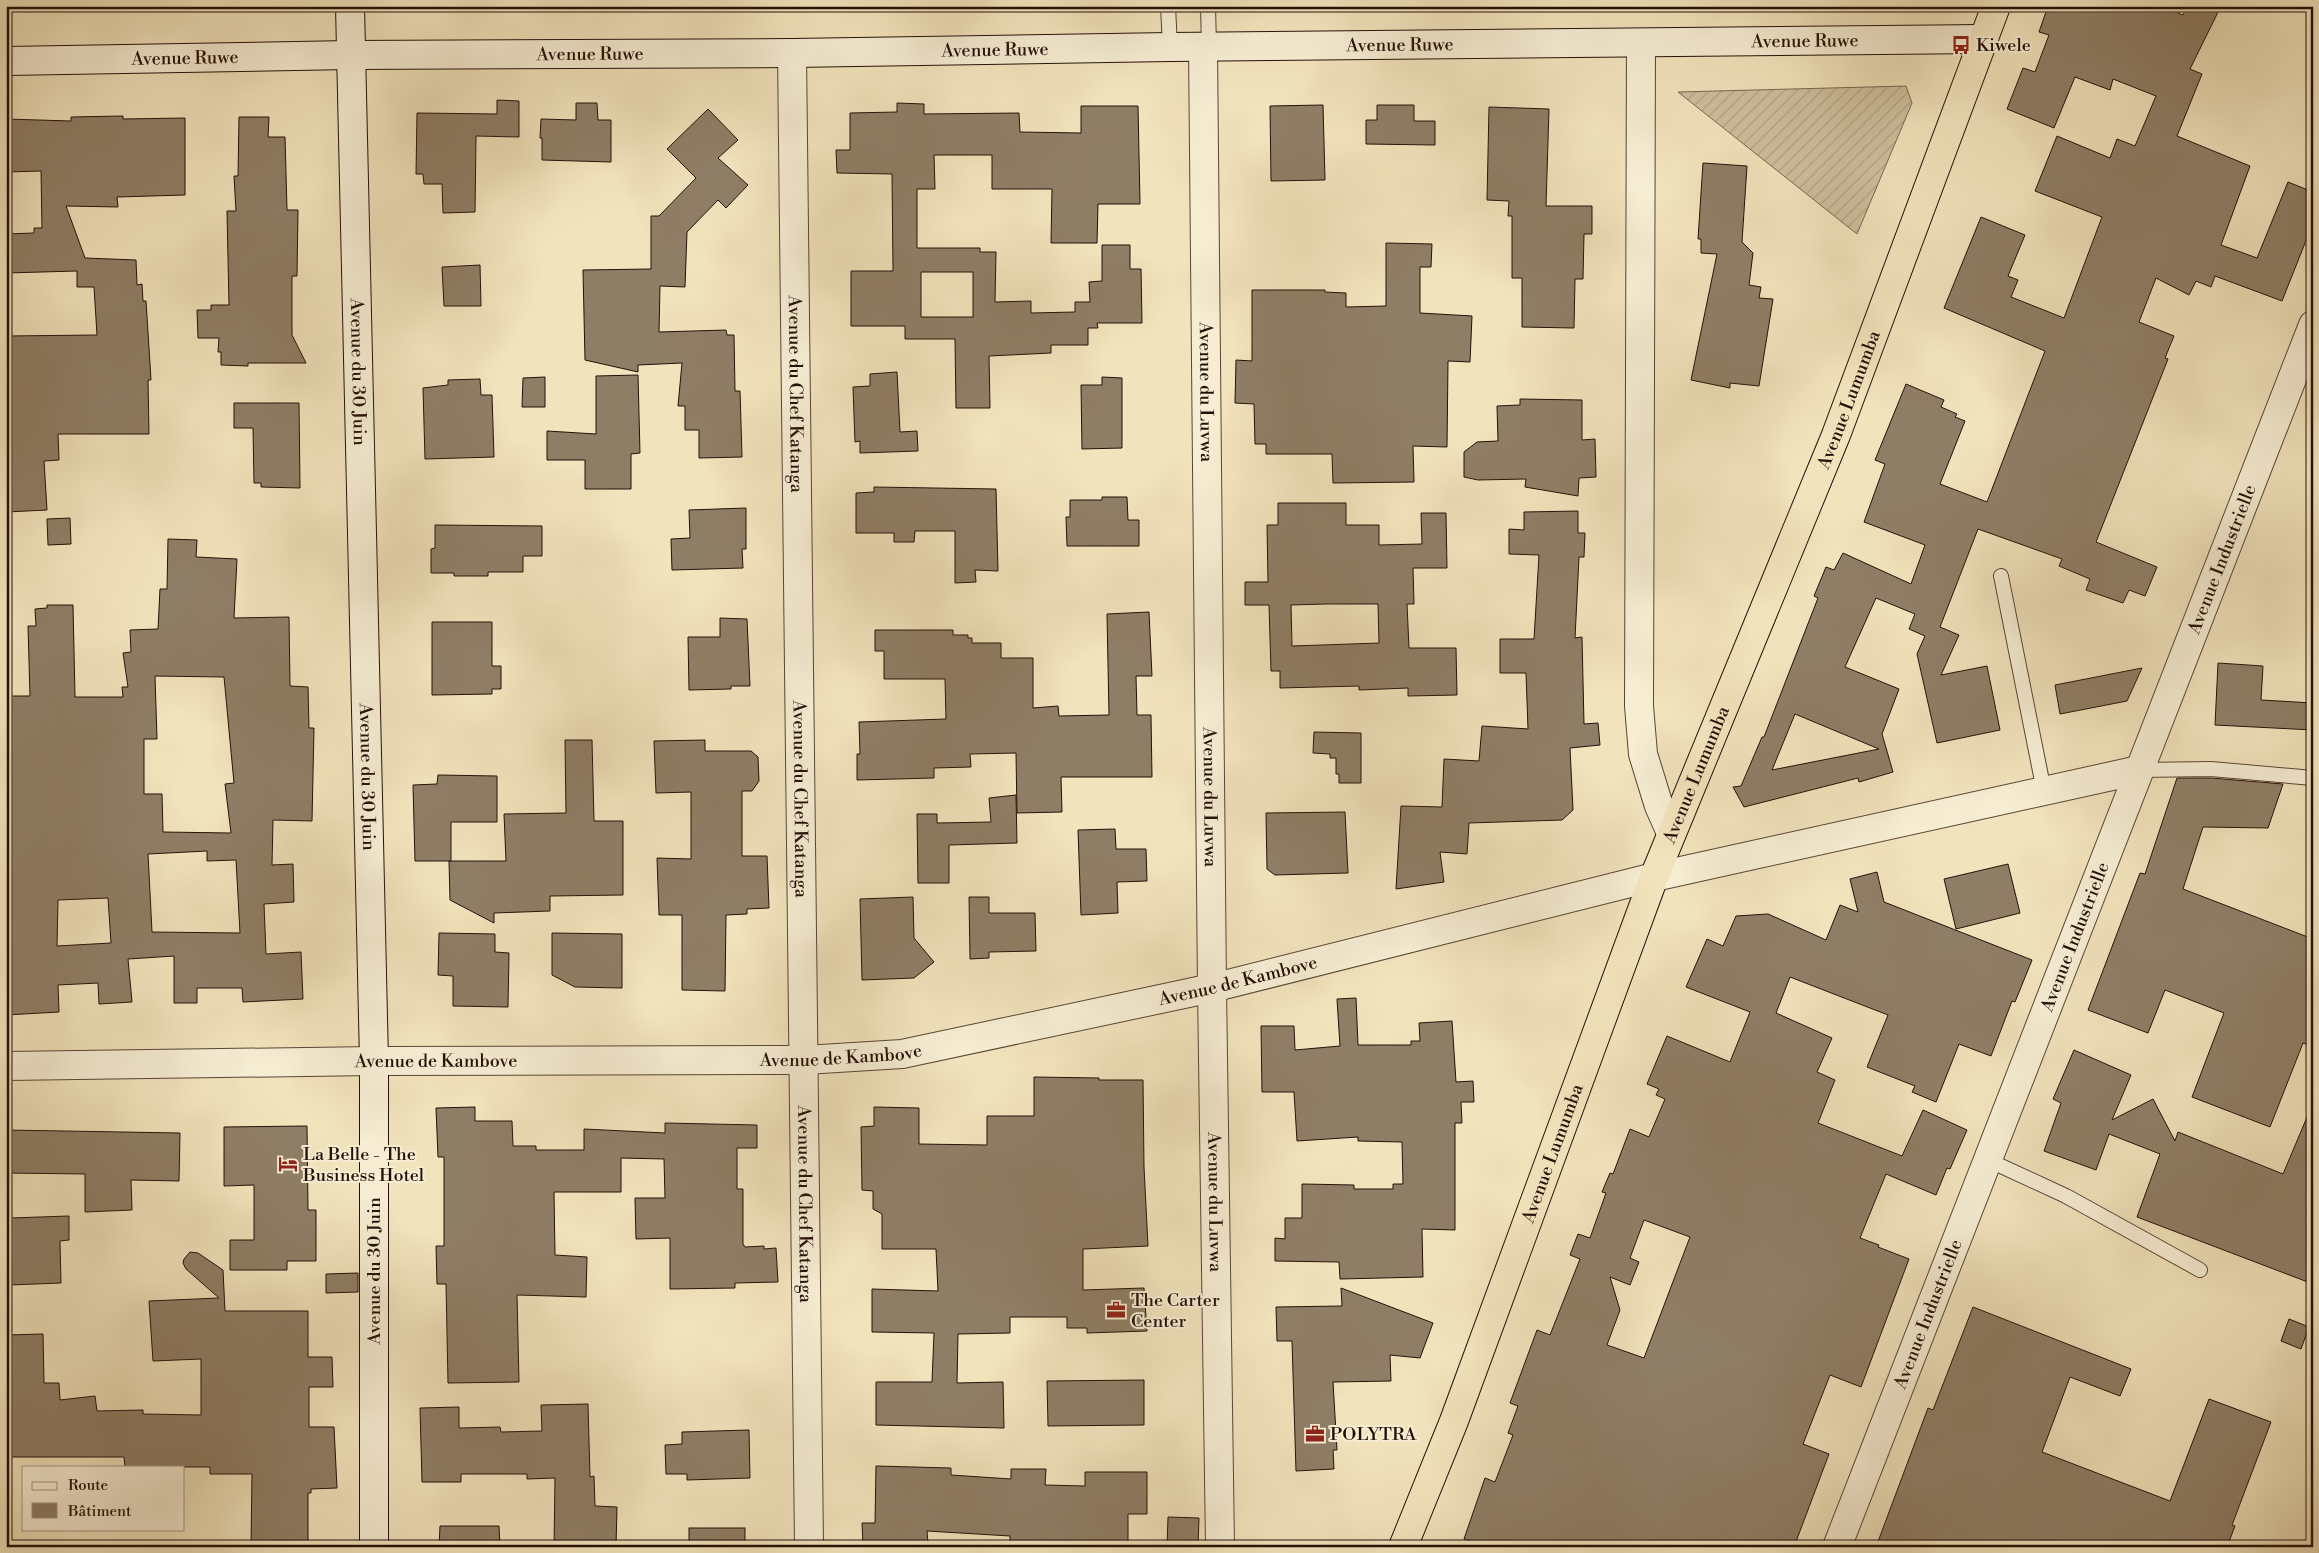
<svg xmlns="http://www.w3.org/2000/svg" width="2319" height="1553" font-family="'Libre Bodoni',serif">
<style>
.garden{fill:url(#garden-furrows);stroke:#7a6852}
.building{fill:#8f7e66;stroke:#251008;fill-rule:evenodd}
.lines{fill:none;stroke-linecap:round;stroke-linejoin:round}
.lane-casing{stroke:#584535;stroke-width:16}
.street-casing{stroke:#584535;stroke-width:30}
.secondary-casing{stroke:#251008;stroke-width:30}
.highway-casing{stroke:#251008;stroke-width:30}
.lane{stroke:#f6edd3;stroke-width:14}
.street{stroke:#f6edd3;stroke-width:28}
.secondary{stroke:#f6edd3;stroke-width:28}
.highway{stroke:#f1e3bc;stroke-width:28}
.labels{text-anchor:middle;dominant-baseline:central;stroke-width:4;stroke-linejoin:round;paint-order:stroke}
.street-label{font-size:18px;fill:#251008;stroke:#f6edd3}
.poi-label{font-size:18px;fill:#251008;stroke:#f6edd3;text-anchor:start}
</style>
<defs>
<pattern id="garden-furrows" width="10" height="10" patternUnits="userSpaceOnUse" patternTransform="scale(1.25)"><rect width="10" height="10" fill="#cebf9d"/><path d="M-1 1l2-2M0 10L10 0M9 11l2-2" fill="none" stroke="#b1a386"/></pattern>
</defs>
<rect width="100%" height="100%" fill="#f1e3bc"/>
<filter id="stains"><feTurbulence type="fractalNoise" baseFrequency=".004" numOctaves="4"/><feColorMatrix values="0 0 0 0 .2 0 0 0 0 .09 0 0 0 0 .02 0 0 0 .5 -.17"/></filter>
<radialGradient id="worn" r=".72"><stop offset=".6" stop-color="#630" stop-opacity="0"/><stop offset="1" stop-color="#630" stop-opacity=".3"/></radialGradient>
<polygon class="garden" points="1906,86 1912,103 1857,234 1678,92"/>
<g class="building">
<path d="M2048 6H2161L2183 15 2187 6H2221L2190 69 2202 74 2177 136 2250 166 2221 245 2257 258 2288 182 2313 192V223L2282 301 2215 276 2211 287 2196 281 2189 295 2156 278 2139 322 2174 336 2165 358 2168 359 2096 542 2157 567 2145 596 2129 590 2123 603 2086 590 2090 579 2059 566 2062 559 1978 529 1940 627 1959 635 1941 675 1987 666 2000 730 1937 743 1917 654 1925 636 1909 629 1915 614 1876 598 1845 667 1899 689 1882 734 1893 772 1859 782 1858 778 1744 807 1733 787 1741 786 1762 737H1764L1818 598 1814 596 1826 567 1834 570 1843 553 1911 584 1925 545 1864 522 1885 464 1875 460 1906 384 1944 400 1941 407 1957 414 1955 417 1965 421 1940 484 1987 502 2045 351 1944 308 1981 217 2025 235 2008 276 2018 280 2011 297 2064 318 2102 217 2035 191 2057 136 2110 158 2117 139 2135 146 2156 96 2113 79 2110 90 2075 77 2054 128 2007 109 2023 68 2035 72 2049 35 2039 32ZM1795 714 1879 749 1772 770Z"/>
<polygon points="497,100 519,101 519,137 476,136 475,212 443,213 442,184 424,184 423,174 416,174 417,113 497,114"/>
<polygon points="576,103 597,103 598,120 611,120 611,162 542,160 542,138 540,138 541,119 576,120"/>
<path d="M897 103 924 104V114L1019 113 1020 132 1081 133V106H1138L1140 204H1098L1097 243H1051L1052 189H992V155H934L935 189H917V248H980V252H996L995 302 1031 301V313L1075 312V302H1090L1089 282 1102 281V245H1130V269H1141L1142 323H1097L1098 328H1088V345H1051V353L989 356 990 408H956L955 339H905V326H851V271H893L892 174 837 173 836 150H850V113L897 112ZM921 272H973V317H921Z"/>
<polygon points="1323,105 1325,180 1271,181 1270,106"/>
<polygon points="1377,105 1414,105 1414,121 1435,121 1435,145 1366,144 1366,120 1377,120"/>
<polygon points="1489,107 1549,109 1546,206 1592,206 1592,234 1584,234 1583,279 1575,279 1574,328 1522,327 1522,278 1512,278 1512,216 1508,216 1509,201 1487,200"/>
<polygon points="708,109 738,140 718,158 748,185 726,208 718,200 687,232 685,287 660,286 659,332 726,330 727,335 734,335 735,391 740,391 742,457 699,458 699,430 685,430 685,406 678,406 682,363 638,365 638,372 585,360 583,270 651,269 651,216 659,216 696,178 667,149"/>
<polygon points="123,116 123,119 185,118 185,195 117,197 118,207 66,206 85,258 136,260 137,285 142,284 143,301 146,301 151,380 148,380 149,434 58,434 59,460 44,461 47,510 6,512 6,336 97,335 94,287 77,287 77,271 6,273 6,234 34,233 34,228 42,228 41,171 6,172 6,119 71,121 71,117"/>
<polygon points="239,117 269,117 268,137 285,137 287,210 298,210 297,276 292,276 292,335 306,363 248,363 248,366 221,365 221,352 218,352 219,338 198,338 197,310 211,310 211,305 229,305 227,211 236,211 234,176 238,176"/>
<polygon points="1703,163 1747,166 1742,242 1753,253 1749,285 1761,287 1759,298 1773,299 1759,386 1730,383 1730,388 1691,380 1717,254 1701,253 1701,239 1698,239"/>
<polygon points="1386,243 1432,244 1431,267 1420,267 1420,313 1472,316 1470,362 1448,361 1447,447 1413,446 1414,482 1333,483 1332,454 1266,454 1266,444 1255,444 1254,404 1235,403 1236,360 1252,361 1252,290 1325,290 1325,292 1346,293 1346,307 1386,306"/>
<polygon points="480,265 481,306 444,306 442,267"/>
<polygon points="897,372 900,432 917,431 918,451 860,453 860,441 855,442 853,387 870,386 870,374"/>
<polygon points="638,375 640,453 631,454 631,489 585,489 585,460 547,460 547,431 596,434 596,376"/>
<polygon points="545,377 545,407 522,407 523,378"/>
<polygon points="1102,377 1122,378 1122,448 1082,449 1081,385 1102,385"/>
<polygon points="480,379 481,395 492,395 494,457 425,459 423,388 448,385 448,380"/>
<polygon points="1520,399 1582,400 1582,440 1595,439 1596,477 1579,478 1578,496 1525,487 1526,479 1478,480 1464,477 1464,452 1477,442 1498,441 1497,406 1520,405"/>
<polygon points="234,403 299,403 300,488 261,487 261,483 254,483 253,428 234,428"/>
<polygon points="874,487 996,489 998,571 975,570 976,582 955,583 955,531 915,531 914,542 894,542 894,533 856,533 856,493 874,492"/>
<polygon points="1102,497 1127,497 1128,520 1139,520 1139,546 1067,546 1066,517 1070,517 1070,500 1102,500"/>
<path d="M1278 503H1346V525H1379V545L1422 544 1421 513H1446L1447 568H1413L1414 604H1407L1409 648H1456L1457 695 1408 696V688L1359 690V686L1280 688V671H1271L1269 605H1245V582H1268L1267 525H1278ZM1326 604H1378L1379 643 1292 646 1291 605Z"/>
<polygon points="746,508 746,549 742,549 743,568 672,570 671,539 690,538 689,510"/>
<polygon points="1578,511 1578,533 1585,533 1584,557 1579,557 1575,638 1582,637 1584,724 1598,723 1600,745 1570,748 1573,810 1562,820 1469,823 1467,854 1440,852 1444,882 1396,889 1401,806 1442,807 1444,759 1479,761 1482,726 1528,729 1526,673 1500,673 1500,639 1534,639 1539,555 1509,554 1509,529 1524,530 1524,512"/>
<polygon points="70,518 71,544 48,545 47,519"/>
<polygon points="435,525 542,526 542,556 523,556 523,572 488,572 488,576 454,576 454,573 431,573 431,549 435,548"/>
<path d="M168 539 197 540 196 557 237 559 234 618 289 617 290 686 308 687 309 728H314L312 821 273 820 272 865 293 864 294 902 264 904 266 954 301 952 303 999 243 1002 242 988H197V1003H174V956L128 959 132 1002 99 1004 98 983 58 985 59 1012 6 1015V696H30L28 626H36L35 609 47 608V605H73L75 697H123L122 687H128L123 653 131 652 130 630 158 629 160 589H167ZM155 676 224 677 234 783 225 784 231 833 163 832 162 794H144V739H157ZM207 851V861L236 860 240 933 152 932 148 854ZM108 898 111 943 57 946 58 900Z"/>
<polygon points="1149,612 1152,676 1136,676 1137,715 1151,715 1152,777 1061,777 1062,812 1017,813 1016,753 970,754 971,767 934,768 934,778 857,780 857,754 860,754 859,722 946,719 945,679 884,679 884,651 875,651 875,630 953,630 953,635 968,635 968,638 972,638 972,643 1001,643 1001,658 1033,658 1033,708 1058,706 1059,716 1109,715 1107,614"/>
<polygon points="720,618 747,619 750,686 731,686 731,689 689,690 688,637 720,637"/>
<polygon points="432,622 492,622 492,666 501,666 501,689 492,689 492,694 432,695"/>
<polygon points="2218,663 2263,666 2261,700 2313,703 2313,730 2215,725"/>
<polygon points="2142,668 2127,701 2060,714 2055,685"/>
<polygon points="1314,732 1361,733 1361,783 1339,783 1339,774 1336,774 1336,758 1330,758 1330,754 1313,753"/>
<polygon points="565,740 592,740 594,821 623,821 623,895 550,896 550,911 494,913 494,923 450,900 449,861 506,861 504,814 566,813"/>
<polygon points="705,740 705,751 751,751 758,757 759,781 752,791 742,791 742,856 767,856 769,908 747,909 747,914 726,915 725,991 682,990 682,915 659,915 657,858 691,859 691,792 656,793 654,741"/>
<polygon points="438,775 497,776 497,822 451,822 451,861 415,861 413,785 437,784"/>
<polygon points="2177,778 2211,778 2283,784 2268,828 2203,827 2183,889 2313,939 2313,1047 2303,1043 2270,1127 2192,1097 2224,1013 2165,990 2148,1033 2088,1010 2140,873 2145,874"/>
<polygon points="1016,795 1017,843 949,845 949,883 918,883 917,814 937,814 937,823 991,822 989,798"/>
<polygon points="1345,812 1348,873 1275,875 1267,869 1266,813"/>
<polygon points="1115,829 1116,849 1146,849 1147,881 1117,882 1118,913 1081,915 1078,830"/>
<polygon points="2008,864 2020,913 1956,929 1944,879"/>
<path d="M1877 872 1884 902 2032 960 2015 1002 2012 1001 1991 1056 1959 1044 1936 1102 1912 1092 1915 1086 1867 1067 1888 1015 1790 977 1776 1013 1832 1038 1817 1072 1835 1080 1818 1123 1902 1156 1923 1110 1967 1130 1950 1169 1947 1168 1936 1195 1886 1174 1860 1238 1879 1245 1878 1247 1909 1259 1861 1387 1830 1375 1803 1444 1829 1454 1794 1547H1487L1464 1539 1485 1478 1495 1482 1513 1435 1508 1433 1518 1406 1510 1403 1537 1330 1550 1335 1580 1259 1570 1255 1578 1234 1590 1238 1606 1193 1602 1192 1610 1173 1613 1174 1630 1129 1649 1137 1665 1099 1656 1095 1659 1089 1647 1084 1667 1036 1730 1062 1750 1012 1686 987 1707 939 1723 946 1736 916 1768 914 1826 940 1840 905 1858 912 1850 879ZM1644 1220 1690 1237 1644 1358 1607 1345 1620 1310 1610 1277 1630 1285 1639 1262 1630 1258Z"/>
<polygon points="913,897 914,938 934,962 914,978 862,980 860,899"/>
<polygon points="969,897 989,897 989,913 1035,913 1036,951 989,952 989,958 970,959"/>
<polygon points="439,933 495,934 495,952 509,953 508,1007 453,1006 453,976 438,975"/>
<polygon points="552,933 622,934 622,988 575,987 552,975"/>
<polygon points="1356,998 1358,1045 1411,1045 1411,1041 1420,1041 1419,1023 1452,1021 1456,1082 1473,1081 1474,1102 1461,1102 1462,1123 1455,1123 1455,1230 1422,1229 1423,1277 1340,1279 1339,1262 1275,1261 1275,1238 1285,1239 1285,1218 1302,1218 1302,1184 1354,1185 1354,1189 1393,1189 1393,1184 1403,1184 1402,1142 1358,1141 1358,1137 1297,1141 1294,1092 1262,1092 1261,1026 1294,1026 1295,1050 1340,1046 1337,999"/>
<polygon points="2074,1050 2131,1075 2112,1120 2153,1099 2175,1141 2178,1132 2283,1174 2313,1103 2313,1284 2137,1217 2160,1154 2109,1134 2096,1170 2044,1151 2061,1103 2053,1099"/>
<polygon points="1034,1077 1099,1078 1099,1080 1143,1080 1144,1167 1148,1246 1083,1249 1083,1290 1144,1288 1147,1331 1087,1333 1087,1328 1067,1328 1067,1317 1010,1317 1010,1333 958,1334 957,1383 1003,1382 1004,1428 876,1425 876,1382 932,1382 934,1333 872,1332 872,1289 938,1291 936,1249 882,1249 882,1214 873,1209 873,1191 862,1190 861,1127 874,1126 874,1107 919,1108 919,1144 987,1145 987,1116 1034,1116"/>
<polygon points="475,1107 475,1121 512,1121 513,1146 536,1146 536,1150 584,1150 584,1129 665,1133 665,1123 757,1125 757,1148 737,1148 737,1189 743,1189 743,1244 745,1247 764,1246 764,1249 776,1248 778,1282 735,1283 735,1288 670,1289 670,1238 636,1239 635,1198 665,1198 664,1159 621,1158 621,1192 554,1192 555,1255 587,1257 586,1297 517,1295 519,1382 448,1383 446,1284 437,1284 436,1246 444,1246 444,1157 438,1157 436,1108"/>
<polygon points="307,1126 308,1210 316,1210 316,1261 287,1261 287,1270 230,1270 230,1240 254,1240 254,1185 224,1186 224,1127"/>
<polygon points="6,1130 180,1133 179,1181 131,1180 132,1210 85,1212 85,1174 6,1173"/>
<polygon points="69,1216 69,1240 60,1241 61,1283 10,1285 10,1268 6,1268 6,1235 10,1236 10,1218"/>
<polygon points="190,1252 198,1253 223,1270 225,1311 308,1311 308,1357 332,1357 333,1387 309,1387 309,1427 334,1427 337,1488 311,1489 311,1493 308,1493 308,1547 251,1547 252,1474 210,1474 210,1467 125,1467 124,1457 6,1457 6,1335 43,1334 44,1383 59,1383 60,1400 95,1396 97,1411 143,1410 143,1414 201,1415 201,1359 153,1361 149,1301 219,1298 186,1269 183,1263 184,1259"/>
<polygon points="358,1273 358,1292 326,1293 326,1274"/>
<polygon points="1341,1288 1433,1323 1420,1358 1390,1355 1391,1381 1333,1382 1337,1450 1333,1450 1334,1469 1296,1471 1292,1341 1277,1341 1276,1307 1342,1306"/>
<polygon points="1973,1307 2131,1369 2120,1396 2070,1377 2042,1452 2170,1501 2209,1399 2271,1422 2232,1525 2235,1526 2227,1547 1876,1547 1928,1408 1933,1410"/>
<polygon points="2289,1319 2309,1327 2301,1349 2281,1341"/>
<polygon points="1144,1380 1144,1425 1048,1426 1047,1381"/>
<polygon points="588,1404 590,1477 594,1476 595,1506 617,1507 616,1547 554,1547 555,1478 527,1479 527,1474 461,1474 461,1482 422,1482 420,1408 459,1407 459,1428 500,1427 501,1432 542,1431 541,1405"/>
<polygon points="749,1430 750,1478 687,1480 687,1474 666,1474 665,1445 682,1444 682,1432"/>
<polygon points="876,1466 951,1468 951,1475 1011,1479 1011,1469 1046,1469 1045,1485 1085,1486 1085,1472 1147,1472 1147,1514 1128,1514 1128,1547 1010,1547 1010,1536 927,1531 928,1543 863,1544 862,1523 875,1523"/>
<polygon points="1168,1517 1199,1518 1198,1547 1167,1547"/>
<polygon points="440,1526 499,1526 500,1547 439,1547"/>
<rect x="689" y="1528" width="56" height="19"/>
</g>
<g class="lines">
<g class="lane-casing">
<g id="lane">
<polyline points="1168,6 1170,47"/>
<polyline points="1208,6 1209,47"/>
<polyline points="2001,576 2044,791"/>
<polyline points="2139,770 2211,769 2313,778"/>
<polyline points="1988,1160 2066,1196 2200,1270"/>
</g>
</g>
<g class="street-casing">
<g id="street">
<polyline points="1641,43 1639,706 1643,754 1659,806 1671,833"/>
<path id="s1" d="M1203 47 1212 988 1220 1547"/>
<path id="s2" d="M792 53 809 1547"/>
<path id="s3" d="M6 1066 374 1061 805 1060 902 1054 1212 988 1654 877 2139 770"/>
<path id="s4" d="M1837 1547 2313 325"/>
</g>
</g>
<g class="secondary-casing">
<g id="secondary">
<path id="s5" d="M350 6 374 1061V1547"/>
<path id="s6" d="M6 61 350 55 792 53 1170 47 1984 39"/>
</g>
</g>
<g class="highway-casing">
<g id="highway">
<path id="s7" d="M1403 1547 1454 1421 1654 877 1836 435 1996 6"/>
</g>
</g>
<use href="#lane" class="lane"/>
<use href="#street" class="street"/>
<use href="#secondary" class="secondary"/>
<use href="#highway" class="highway"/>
</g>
<defs>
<g id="bus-bare" transform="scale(1.5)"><path d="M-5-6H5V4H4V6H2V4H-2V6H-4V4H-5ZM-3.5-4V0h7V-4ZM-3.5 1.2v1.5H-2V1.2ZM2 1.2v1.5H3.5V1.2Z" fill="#8f2418" stroke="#f6edd3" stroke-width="2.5" paint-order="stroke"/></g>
<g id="hotel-bare" transform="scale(1.5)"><path d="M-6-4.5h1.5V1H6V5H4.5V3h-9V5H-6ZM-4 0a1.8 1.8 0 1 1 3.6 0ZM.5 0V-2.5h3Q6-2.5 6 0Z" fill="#8f2418" stroke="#f6edd3" stroke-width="2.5" paint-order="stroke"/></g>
<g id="office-bare" transform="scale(1.5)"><path d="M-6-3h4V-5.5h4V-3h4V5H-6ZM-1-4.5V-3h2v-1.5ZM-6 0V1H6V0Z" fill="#8f2418" stroke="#f6edd3" stroke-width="2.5" paint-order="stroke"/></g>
</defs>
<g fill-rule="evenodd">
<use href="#bus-bare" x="1961" y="45"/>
<use href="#hotel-bare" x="288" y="1164"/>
<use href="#office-bare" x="1116" y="1310"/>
<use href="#office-bare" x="1315" y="1434"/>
</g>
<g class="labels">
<g class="street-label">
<text stroke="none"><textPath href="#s6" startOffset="1799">Avenue Ruwe</textPath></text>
<text stroke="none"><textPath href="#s6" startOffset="1394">Avenue Ruwe</textPath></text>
<text stroke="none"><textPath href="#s6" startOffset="989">Avenue Ruwe</textPath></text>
<text stroke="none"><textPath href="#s6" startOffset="584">Avenue Ruwe</textPath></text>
<text stroke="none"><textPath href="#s6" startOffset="179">Avenue Ruwe</textPath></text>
<text stroke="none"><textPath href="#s5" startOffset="366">Avenue du 30 Juin</textPath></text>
<text stroke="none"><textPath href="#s1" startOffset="345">Avenue du Luvwa</textPath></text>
<text stroke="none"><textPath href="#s2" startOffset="341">Avenue du Chef Katanga</textPath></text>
<text stroke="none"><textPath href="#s7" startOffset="1231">Avenue Lumumba</textPath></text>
<text stroke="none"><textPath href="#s4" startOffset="1060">Avenue Industrielle</textPath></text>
<text stroke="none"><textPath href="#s7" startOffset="826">Avenue Lumumba</textPath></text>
<text stroke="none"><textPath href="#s5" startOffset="771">Avenue du 30 Juin</textPath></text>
<text stroke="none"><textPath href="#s1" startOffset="750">Avenue du Luvwa</textPath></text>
<text stroke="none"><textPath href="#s2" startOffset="746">Avenue du Chef Katanga</textPath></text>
<text stroke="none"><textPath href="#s4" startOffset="655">Avenue Industrielle</textPath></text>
<text stroke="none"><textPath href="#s3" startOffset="1240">Avenue de Kambove</textPath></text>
<text stroke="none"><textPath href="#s3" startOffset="835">Avenue de Kambove</textPath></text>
<text stroke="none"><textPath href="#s3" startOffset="430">Avenue de Kambove</textPath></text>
<text stroke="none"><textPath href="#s7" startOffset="421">Avenue Lumumba</textPath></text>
<text stroke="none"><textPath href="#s1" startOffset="1155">Avenue du Luvwa</textPath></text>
<text stroke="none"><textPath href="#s2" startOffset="1151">Avenue du Chef Katanga</textPath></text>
<text transform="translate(374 1271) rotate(-90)">Avenue du 30 Juin</text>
<text stroke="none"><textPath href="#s4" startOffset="250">Avenue Industrielle</textPath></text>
</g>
<g class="poi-label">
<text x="1976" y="45">Kiwele</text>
<text x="303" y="1154">La Belle - The<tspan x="303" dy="21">Business Hotel</tspan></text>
<text x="1131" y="1300">The Carter<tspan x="1131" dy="21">Center</tspan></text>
<text x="1330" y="1434">POLYTRA</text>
</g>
</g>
<rect width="2319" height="1553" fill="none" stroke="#f1e3bc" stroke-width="25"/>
<rect x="8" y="8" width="2304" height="1538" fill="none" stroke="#251008" stroke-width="2.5"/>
<rect x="12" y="12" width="2294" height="1528" fill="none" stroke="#251008"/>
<rect x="22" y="1466" width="162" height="65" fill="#f6edd3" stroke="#a29582"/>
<rect x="32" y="1482" width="25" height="8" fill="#f6edd3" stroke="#a29582"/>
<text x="68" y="1490" font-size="15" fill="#251008">Route</text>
<rect x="32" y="1503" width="25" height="15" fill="#8f7e66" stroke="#a29582"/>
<text x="68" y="1516" font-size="15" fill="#251008">Bâtiment</text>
<rect width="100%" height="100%" filter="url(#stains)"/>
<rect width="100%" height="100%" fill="url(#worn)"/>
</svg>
